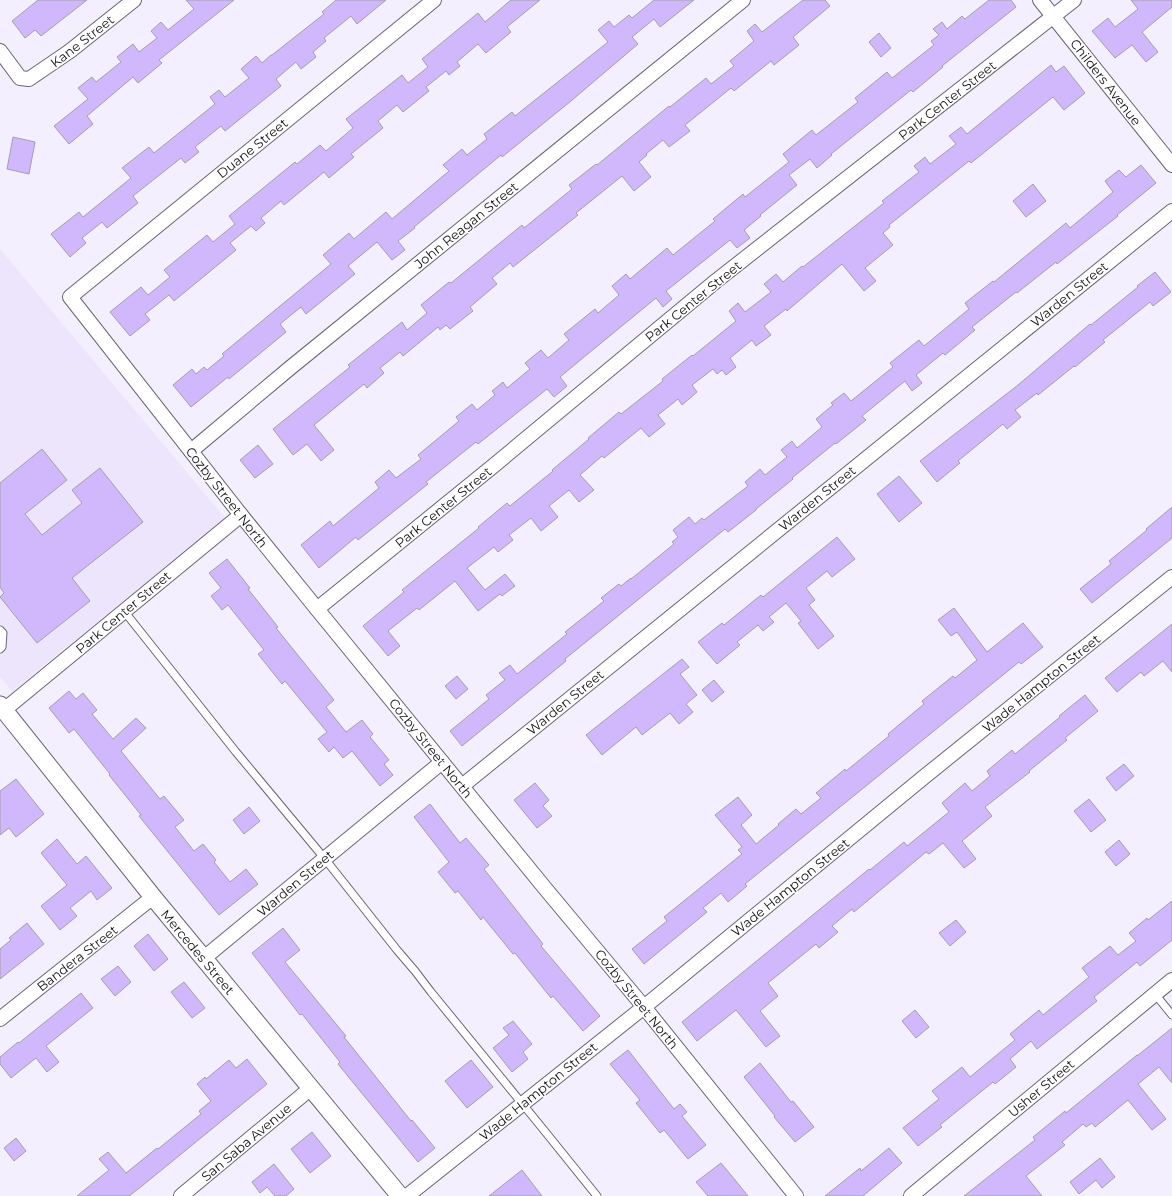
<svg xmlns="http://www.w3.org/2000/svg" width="1172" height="1196" font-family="Montserrat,sans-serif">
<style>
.built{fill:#ede5fc}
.building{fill:#d1b7fb;stroke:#a49fae}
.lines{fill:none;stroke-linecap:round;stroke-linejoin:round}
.service-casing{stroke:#696572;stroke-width:9}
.minor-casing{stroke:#696572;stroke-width:16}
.tertiary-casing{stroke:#696572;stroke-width:19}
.service{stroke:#fff;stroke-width:7}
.minor{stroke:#fff;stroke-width:14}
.tertiary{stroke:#fff;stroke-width:17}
.labels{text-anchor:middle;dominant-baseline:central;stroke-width:3;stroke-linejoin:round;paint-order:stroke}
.street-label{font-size:13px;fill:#131116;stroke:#fff}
</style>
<rect width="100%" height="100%" fill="#f4effe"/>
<polygon class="built" points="0,249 225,518 12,691 0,677"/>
<g class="building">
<polygon points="38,0 87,0 41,36 35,30 25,38 12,21"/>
<polygon points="186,0 234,0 159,60 162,63 138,83 133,77 87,116 93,124 69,144 54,126 88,99 78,88 92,77 96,82 121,62 117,57 133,44 139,52 157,38 151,31 161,22 168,30 194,9"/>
<polygon points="336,0 386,0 357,24 351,16 324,38 326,41 313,52 316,57 301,69 296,62 276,79 281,86 225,131 221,126 195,147 199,152 185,163 181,158 133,196 138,203 107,228 102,222 82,238 86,243 70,257 51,234 79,212 83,217 131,178 122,168 149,147 154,153 215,104 210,97 219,90 225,97 249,78 241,69 256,56 262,63 271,55 272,55 324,14 322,12"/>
<polygon points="511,0 540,0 507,27 511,32 486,53 478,44 457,62 460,66 449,75 446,71 426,87 429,91 403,112 397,105 378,121 383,128 351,154 354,157 329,178 324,172 284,205 281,201 261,218 265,223 256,231 251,226 230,243 236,250 174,301 169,295 145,314 150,320 130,336 110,312 141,287 148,295 170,277 164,270 207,235 213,242 235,224 229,216 295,162 297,164 320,145 326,151 353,128 346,119 402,75 408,83 428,67 422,59 478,13 485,22"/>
<polygon points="654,0 694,0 660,27 654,19 632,37 638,44 571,101 502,157 501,155 414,227 415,228 398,241 405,250 392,260 377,242 348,266 355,274 306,314 301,307 280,324 286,332 229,379 228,377 191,407 173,385 192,369 196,374 204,367 207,370 224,356 222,354 331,264 323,255 349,233 354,239 386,212 392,219 449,171 443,165 462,149 467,155 487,139 484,134 512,112 515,116 608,42 598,30 609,21 614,27 629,15 632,18"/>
<polygon points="803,0 825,0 830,6 793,37 799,45 774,65 771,61 734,91 731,88 685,125 690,131 669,147 663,140 646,154 647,155 639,162 651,177 634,191 622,176 576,213 578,215 513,267 510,263 492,278 497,284 470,307 473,311 450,329 446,325 440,330 438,327 403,356 400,352 380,368 384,373 367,388 364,384 314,425 334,450 321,461 307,444 293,455 273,429 350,367 348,365 402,322 407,330 427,313 421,305 449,282 451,283 522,225 524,228 572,189 569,185 596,164 597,165 669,106 670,107 706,78 711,84 734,66 730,61 754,41 747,31 755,24 762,32"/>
<polygon points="989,0 1011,0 1016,7 942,66 943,67 913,92 911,90 831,154 832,155 817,168 810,159 789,175 797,185 760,215 761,216 744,230 750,238 737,248 730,240 666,291 672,299 663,307 656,298 578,362 560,377 567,386 554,397 547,389 478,444 476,442 426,482 428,484 358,540 356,537 319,568 301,545 330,521 333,526 379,488 375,482 389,470 396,478 421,459 418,455 459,421 456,417 472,404 477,410 495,395 492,391 503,382 507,388 530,369 525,363 541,350 548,358 569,340 564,334 595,309 598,313 619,295 612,286 626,274 630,279 667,248 673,255 715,221 713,219 743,194 745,197 789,162 783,154 812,130 816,135 858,102 855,98 887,72 892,78 934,45 931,41 939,35 933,29 942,22 947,29 962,16 965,19"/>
<polygon points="1131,0 1172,0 1172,7 1142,32 1158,52 1146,62 1132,45 1115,58 1092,31 1108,18 1115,27 1138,9"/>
<polygon points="879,33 891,48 881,57 869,42"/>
<polygon points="1051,65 1056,72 1064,66 1085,93 1064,110 1053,97 971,163 969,161 889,225 890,227 883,233 893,245 865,268 876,281 864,291 842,264 787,311 786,309 764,326 771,335 756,346 752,340 730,358 736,367 726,375 722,370 717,374 713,369 692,385 697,392 682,405 678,399 658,415 665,424 649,437 641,428 604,458 602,456 580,475 594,490 579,502 569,490 549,506 558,517 541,531 531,518 509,535 513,540 498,552 494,547 467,568 485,590 505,574 515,586 502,596 500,594 478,611 455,581 419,610 417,608 388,631 400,646 388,656 363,626 404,592 402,590 479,528 478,527 507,503 510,506 553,471 552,470 589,439 588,438 619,412 621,414 663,381 662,379 692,355 693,356 736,321 729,311 738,303 745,312 771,292 764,284 776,274 783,282 802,266 803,267 884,203 882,201 919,172 914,166 925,157 930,164 956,144 949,136 961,127 967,134"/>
<polygon points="13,137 35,142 29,174 7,169"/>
<polygon points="1141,165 1156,183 1117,215 1118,216 1057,264 1056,262 1017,293 1016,292 972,327 975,330 945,355 943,353 916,375 922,383 912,391 905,381 862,416 866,420 836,444 835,443 792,478 793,479 756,509 756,510 728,532 725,529 565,659 566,661 462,746 450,731 489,699 486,695 505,680 499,673 510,665 517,674 567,634 565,632 604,601 601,598 619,584 621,586 631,578 631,579 674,544 672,542 678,537 673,530 689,517 695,524 702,518 704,520 748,486 745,482 760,469 765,475 787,457 781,450 792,441 797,448 822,427 816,419 833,405 831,403 844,393 851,401 893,367 890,363 919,340 924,346 969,309 965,303 993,281 994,282 1066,223 1070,228 1113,192 1105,181 1119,170 1126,177"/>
<polygon points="1033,184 1046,201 1026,217 1013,201"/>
<polygon points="1155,272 1171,292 1153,306 1150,302 1103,340 1105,342 1075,367 1074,366 1038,395 1037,393 1015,410 1021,417 1007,429 1003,424 958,461 960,463 937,482 920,461 1018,385 1090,324 1091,325 1138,287 1137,286"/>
<polygon points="258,445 273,464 255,478 240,460"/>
<polygon points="42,449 67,480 25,514 42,535 82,503 72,490 100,468 143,522 72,578 90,601 37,643 0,597 4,593 0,587 0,483"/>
<polygon points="899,476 922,503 899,522 877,494"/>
<polygon points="1172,507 1172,538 1092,603 1080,589 1111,564 1109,561 1147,530 1146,529"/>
<polygon points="837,537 855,559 832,577 827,571 806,588 815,600 809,605 834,636 818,649 798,623 801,621 786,603 769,617 774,622 763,631 758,625 737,642 740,645 717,664 698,642 722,623 724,625 761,595 763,597"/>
<polygon points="227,559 250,588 248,589 278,627 276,628 334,700 326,707 346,732 362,720 373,734 370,737 389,760 384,764 393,775 380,786 352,751 343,758 334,747 329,752 318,739 327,732 285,681 282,684 258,654 264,650 228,605 222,610 211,596 221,588 209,573"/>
<polygon points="954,608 987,652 1023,623 1043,647 1021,664 1019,662 745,884 747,886 728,902 721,893 703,908 707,912 644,964 632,949 667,921 664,917 742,854 738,850 742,847 715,815 738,797 752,815 741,825 756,844 779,825 778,824 796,809 801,814 821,798 816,793 845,769 846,771 889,736 888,734 924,704 922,701 953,676 955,678 977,660 957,632 951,636 938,620"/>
<polygon points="1172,624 1172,672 1163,661 1144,676 1141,672 1117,692 1105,678"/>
<polygon points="682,659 689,667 680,674 697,695 686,704 693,712 679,724 670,713 642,735 636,727 602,755 586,735"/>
<polygon points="457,676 468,689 456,699 445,686"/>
<polygon points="714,680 724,692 712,702 702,690"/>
<polygon points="69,691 76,699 83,693 97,710 92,714 113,739 136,718 146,728 121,751 160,799 164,796 184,820 175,827 194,851 203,844 216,860 214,862 230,882 246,869 258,884 219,915 139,816 141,815 109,775 110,774 74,729 69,733 49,708"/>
<polygon points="1085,695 1098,711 1065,738 1067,740 1029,771 1030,772 985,807 992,816 962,841 976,859 964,868 943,843 929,854 926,852 854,912 852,909 832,926 838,932 819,948 816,944 768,983 778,996 760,1011 780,1036 766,1047 736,1010 697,1041 682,1022 869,869 870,870 904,842 907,846 949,812 942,803 965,783 972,791 990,776 987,771 1012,750 1015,754 1060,717 1059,716"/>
<polygon points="1124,764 1134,776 1116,791 1106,778"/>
<polygon points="16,779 44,814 16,837 9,828 0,835 0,791"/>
<polygon points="535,783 549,800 543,806 552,816 537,828 514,800"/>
<polygon points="1089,799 1106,820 1091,832 1074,811"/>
<polygon points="430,804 460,843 466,838 489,865 484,869 543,944 541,946 600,1016 583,1031 553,996 551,998 515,953 513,954 483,917 481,920 458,891 455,893 438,872 449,862 414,817"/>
<polygon points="249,807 260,821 244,834 233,820"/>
<polygon points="57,839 77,864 86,856 112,888 97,900 91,891 70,908 77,916 60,930 41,906 67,885 41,853"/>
<polygon points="1119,840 1130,854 1116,866 1105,852"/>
<polygon points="1172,901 1172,940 1140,966 1137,962 1094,997 1097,1001 1037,1049 1031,1041 1010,1059 1016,1067 995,1084 993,1082 940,1125 942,1127 918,1146 903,1128 939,1099 932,1091 962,1067 970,1077 1015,1040 1010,1034 1039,1010 1043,1015 1089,977 1082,968 1110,946 1118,955 1136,941 1129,933 1147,918 1148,920"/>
<polygon points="956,920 966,932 950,946 939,933"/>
<polygon points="27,923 44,944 0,979 0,949 11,940 9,938"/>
<polygon points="283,928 300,950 285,962 346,1036 344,1037 411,1121 412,1120 435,1148 418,1162 338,1064 340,1062 302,1014 300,1015 252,953"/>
<polygon points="148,934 168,959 154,971 134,946"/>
<polygon points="118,966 131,982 115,996 101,979"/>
<polygon points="184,982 205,1008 192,1018 171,992"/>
<polygon points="81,993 93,1008 46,1046 59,1062 47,1072 36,1058 11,1078 0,1064 0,1057 18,1042 19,1043"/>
<polygon points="915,1010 929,1027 916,1038 902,1021"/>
<polygon points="513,1021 532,1044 523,1052 528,1059 512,1072 493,1048 509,1035 503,1028"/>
<polygon points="1172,1028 1172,1083 1159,1067 1138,1084 1166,1119 1152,1130 1128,1100 1095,1127 1092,1123 1086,1127 1083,1124 1062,1142 1065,1145 1026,1176 1042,1196 964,1196 1035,1140 1033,1137 1065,1111 1066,1113 1137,1055 1137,1056"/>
<polygon points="628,1050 674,1109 680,1104 687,1112 682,1116 706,1145 688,1159 664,1130 660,1133 636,1103 640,1100 610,1064"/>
<polygon points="247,1059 267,1084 142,1186 129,1196 77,1196 109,1170 99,1159 108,1152 126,1173 157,1148 158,1149 201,1114 199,1111 211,1101 197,1084 205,1077 206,1079 229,1060 236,1068"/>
<polygon points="471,1060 493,1087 467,1108 445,1081"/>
<polygon points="760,1063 791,1102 793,1101 814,1127 795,1142 774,1117 775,1116 744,1077"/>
<polygon points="312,1132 331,1156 310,1173 291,1149"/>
<polygon points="16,1138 26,1151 14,1161 4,1148"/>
<polygon points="889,1148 902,1163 863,1196 825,1196 860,1168 861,1171"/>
<polygon points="1100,1158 1115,1177 1102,1188 1096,1180 1079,1194 1070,1182"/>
<polygon points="721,1163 740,1186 748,1196 708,1196 696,1182"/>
<polygon points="274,1164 294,1189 286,1196 275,1196 267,1187 260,1193 252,1182"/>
<polygon points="522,1170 542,1196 489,1196"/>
</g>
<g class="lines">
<g class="service-casing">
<g id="service">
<polyline points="124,611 236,752 325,859 397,950 415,971 431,992 543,1129 597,1196"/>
<polyline points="0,630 3,633 2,647 0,649"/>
<polyline points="1155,994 1172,1015"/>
</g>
</g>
<g class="minor-casing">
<g id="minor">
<polyline points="434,0 70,297 241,515 317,609 544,887 644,1007 796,1196"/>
<polyline points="1040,0 1172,165"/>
<polyline points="0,51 20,78 29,79 70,51 134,0"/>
<polyline points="191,451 290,368 743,0"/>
<polyline points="317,609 492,467 716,281 1074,0"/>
<polyline points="4,710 241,515"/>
<polyline points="462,786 1172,211"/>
<polyline points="204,958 442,762"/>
<polyline points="0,1019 153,897"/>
<polyline points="181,1196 311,1088"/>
<polyline points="407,1196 644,1007 924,777 1172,577"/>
<polyline points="911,1196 1172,980"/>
</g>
</g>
<g class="tertiary-casing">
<polyline id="tertiary" points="0,705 153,897 400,1196"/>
</g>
<use href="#service" class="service"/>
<use href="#minor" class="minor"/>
<use href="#tertiary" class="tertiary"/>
</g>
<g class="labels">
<g class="street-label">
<text transform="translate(82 41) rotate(-38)">Kane Street</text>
<text transform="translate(1106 82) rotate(52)">Childers Avenue</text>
<text transform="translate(947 100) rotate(-38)">Park Center Street</text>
<text transform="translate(252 148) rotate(-39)">Duane Street</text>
<text transform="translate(466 225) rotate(-39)">John Reagan Street</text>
<text transform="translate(1069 294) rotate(-39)">Warden Street</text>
<text transform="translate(693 301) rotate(-39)">Park Center Street</text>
<text transform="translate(227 497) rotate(52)">Cozby Street North</text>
<text transform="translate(817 498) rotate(-39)">Warden Street</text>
<text transform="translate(443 507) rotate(-39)">Park Center Street</text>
<text transform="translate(123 612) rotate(-40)">Park Center Street</text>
<text transform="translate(1041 683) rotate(-39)">Wade Hampton Street</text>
<text transform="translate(565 702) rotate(-39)">Warden Street</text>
<text transform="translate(431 748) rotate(51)">Cozby Street North</text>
<text transform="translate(295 883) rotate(-40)">Warden Street</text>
<text transform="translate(790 887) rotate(-39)">Wade Hampton Street</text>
<text transform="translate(198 952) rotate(50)">Mercedes Street</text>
<text transform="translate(77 958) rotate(-38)">Bandera Street</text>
<text transform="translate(637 999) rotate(51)">Cozby Street North</text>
<text transform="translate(1041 1088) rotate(-40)">Usher Street</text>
<text transform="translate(538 1091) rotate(-39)">Wade Hampton Street</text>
<text transform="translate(246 1142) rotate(-40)">San Saba Avenue</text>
</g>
</g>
</svg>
